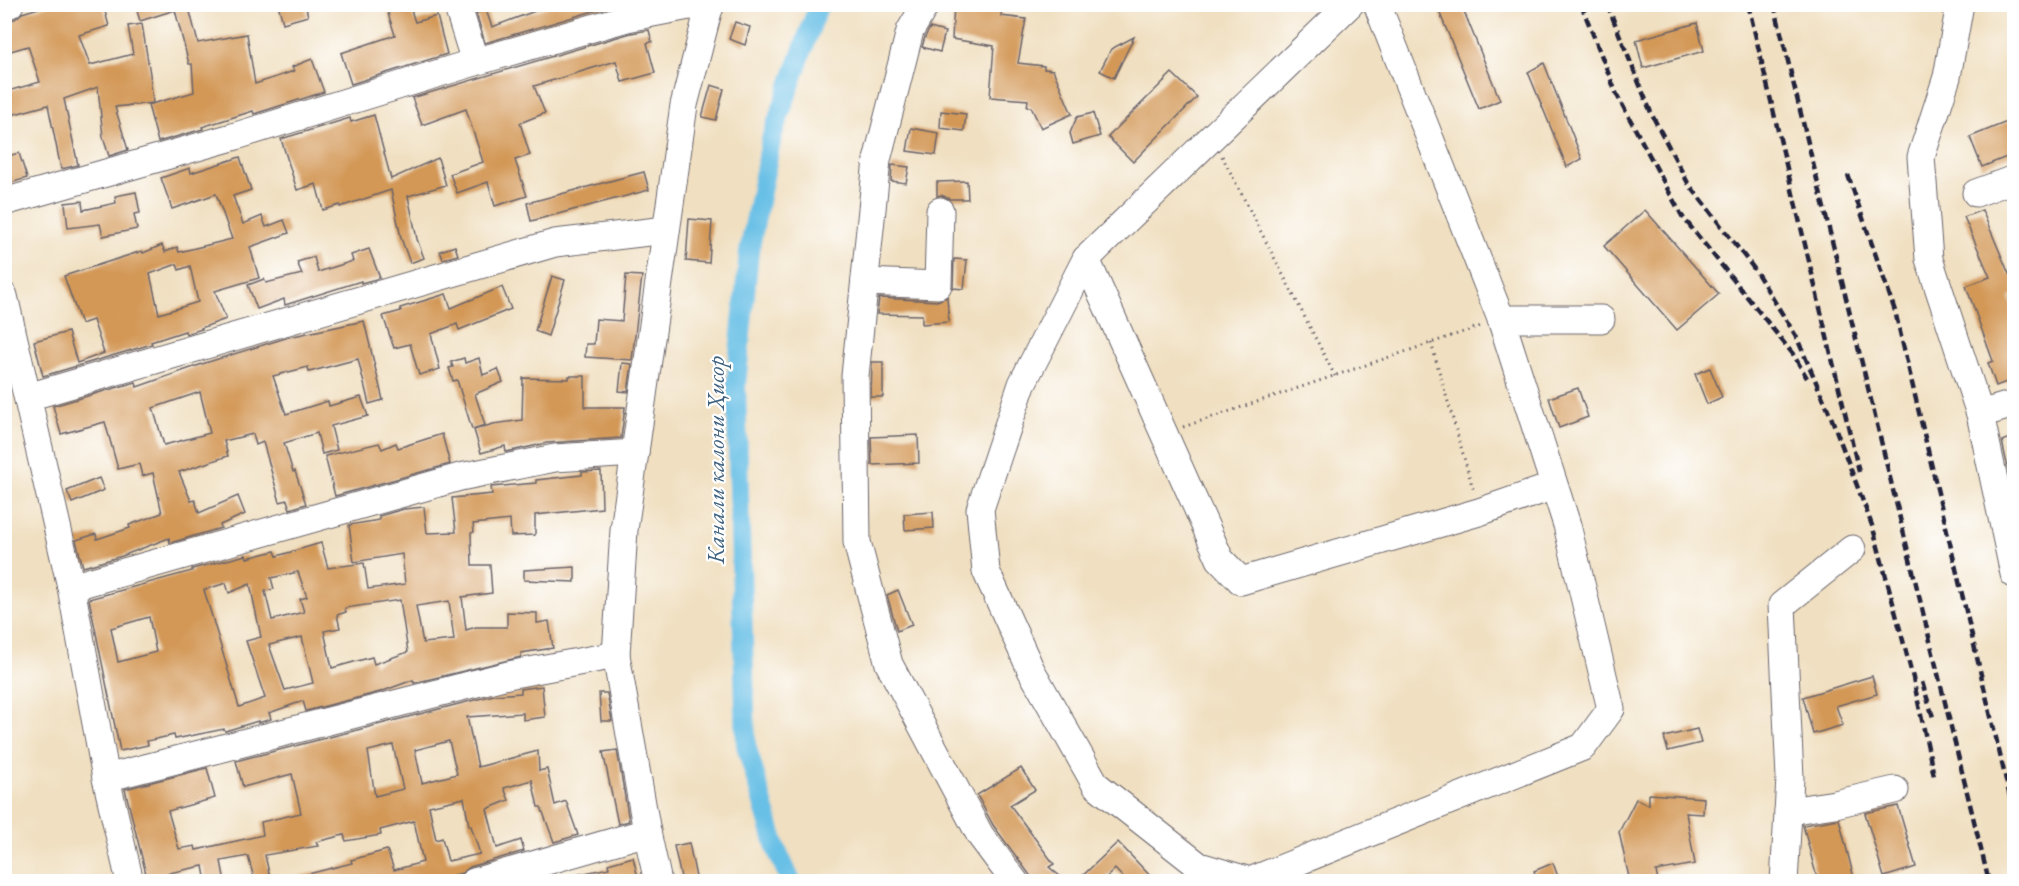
<svg xmlns="http://www.w3.org/2000/svg" width="2019" height="886" font-family="'EB Garamond',serif">
<style>
.lines{fill:none;stroke-linecap:round;stroke-linejoin:round}
.canal{stroke:#69c0e6;stroke-width:20}
.building{fill:#d39857;fill-rule:evenodd}
.minor-casing{stroke:#6a646a;stroke-width:29}
.path{stroke:#6a646a;stroke-width:3;stroke-dasharray:1.5 4.5;stroke-linecap:butt}
.minor{stroke:#fff;stroke-width:27}
.rail{stroke:#22223b;stroke-width:4.5;stroke-dasharray:9 4.5;stroke-linecap:butt}
.labels{text-anchor:middle;dominant-baseline:central;stroke-width:4.5;stroke-linejoin:round;paint-order:stroke}
.water-label{font-size:24px;font-style:italic;fill:#3e617f;stroke:#fff}
</style>
<rect width="100%" height="100%" fill="#fff"/>
<filter id="ink" filterUnits="userSpaceOnUse"><feTurbulence type="fractalNoise" baseFrequency=".0167" numOctaves="2"/><feDisplacementMap in="SourceGraphic" scale="12" xChannelSelector="R" yChannelSelector="G"/><feConvolveMatrix kernelMatrix="1 2 1 2 8 2 1 2 1" color-interpolation-filters="sRGB"/></filter>
<filter id="wash" filterUnits="userSpaceOnUse"><feTurbulence type="fractalNoise" baseFrequency=".008" numOctaves="4" result="noise"/><feDisplacementMap in="SourceGraphic" scale="24" xChannelSelector="R" yChannelSelector="G"/><feGaussianBlur stdDeviation="1.35" result="paint"/><feColorMatrix in="noise" values="0 0 0 0 0 0 0 0 0 0 0 0 0 0 0 0 0 1.4 0 .05"/><feComposite in="paint" operator="in"/></filter>
<g filter="url(#wash)">
<rect width="100%" height="100%" fill="#f0dfc0"/>
<g class="lines">
<polyline class="canal" points="791,882 776,848 746,745 736,385 749,252 772,136 819,4"/>
</g>
<g id="blocks">
<g class="building">
<polygon points="52,4 103,4 109,26 79,35 90,65 133,54 128,26 142,24 150,74 153,103 115,107 128,150 109,156 103,137 98,87 64,99 78,165 61,169 48,105 4,117 4,92 40,82 28,46 4,53 4,21 15,19 22,13"/>
<polygon points="135,4 188,4 198,43 247,34 255,84 294,71 292,67 312,59 324,92 254,114 253,111 202,127 203,129 158,142 148,105 194,92 192,64 189,64 175,10 140,21"/>
<polygon points="278,4 305,4 308,16 283,23"/>
<polygon points="385,4 409,4 415,22 437,16 447,54 351,84 341,53 395,35"/>
<polygon points="554,4 617,4 485,43 476,13 486,10 492,27"/>
<polygon points="954,4 1002,4 1001,16 1026,19 1018,63 1044,66 1044,69 1053,70 1072,114 1041,128 1031,107 1027,107 1028,100 990,97 994,46 952,39"/>
<polygon points="1436,4 1461,4 1500,100 1479,109"/>
<polygon points="735,22 750,27 745,45 729,39"/>
<polygon points="1697,23 1704,51 1643,68 1636,40"/>
<polygon points="930,28 945,32 940,52 922,47 925,37"/>
<polygon points="649,30 652,42 647,43 655,73 622,82 616,61 534,86 545,113 520,123 530,155 515,160 527,196 495,206 488,182 457,193 450,174 483,162 466,109 422,125 412,98 631,33"/>
<polygon points="1134,37 1114,78 1100,71 1111,49"/>
<polygon points="1544,63 1582,159 1567,167 1528,72"/>
<polygon points="1172,73 1197,97 1133,162 1108,137"/>
<polygon points="711,85 724,89 716,120 702,117"/>
<polygon points="941,111 966,114 964,131 940,128"/>
<polygon points="1093,113 1100,136 1073,144 1070,133 1077,117"/>
<polygon points="374,115 391,179 438,158 446,185 408,196 417,239 424,258 410,263 401,238 391,190 340,207 340,205 323,210 316,184 297,190 281,139 350,118 351,122"/>
<polygon points="2014,119 2014,154 1982,167 1970,137"/>
<polygon points="911,128 939,133 936,155 907,151"/>
<polygon points="19,153 27,178 4,185 4,157"/>
<path d="M240 157 251 190 233 196 243 224 262 216 266 227 284 220 289 233 250 247 259 278 215 291 226 319 201 328 202 329 186 334 185 331 151 342 152 344 43 376 34 341 68 332 77 363 104 353 93 320 81 324 64 276 142 251 143 253 162 245 165 252 177 247 179 252 232 239 216 194 172 209 161 178 190 168 191 173ZM177 264 179 270 190 266 198 302 159 314 150 274Z"/>
<polygon points="892,165 909,167 906,183 891,181"/>
<polygon points="644,172 649,190 531,221 527,203"/>
<polygon points="967,181 968,199 950,199 941,195 937,196 937,182"/>
<polygon points="136,192 140,213 134,214 137,229 103,236 100,224 68,228 65,203 82,201 83,210 116,203 115,196"/>
<polygon points="1645,210 1719,294 1677,330 1604,246"/>
<polygon points="1982,210 2009,274 2014,272 2014,295 2009,297 2014,311 2014,379 1996,386 1988,363 1993,361 1966,286 1990,277 1964,217"/>
<polygon points="689,219 712,221 709,263 686,261"/>
<polygon points="455,246 458,255 443,259 440,251"/>
<polygon points="369,249 380,278 361,283 361,281 285,305 284,299 257,309 248,285 264,279 266,283 302,274 297,262 314,257 318,272 353,261 351,255"/>
<polygon points="954,259 967,260 964,289 953,288"/>
<polygon points="626,275 642,276 632,360 585,357 586,344 594,344 596,319 622,321"/>
<polygon points="552,276 565,280 548,336 535,331"/>
<polygon points="502,287 511,309 459,330 457,324 431,334 440,369 419,375 410,344 394,348 383,316 401,311 400,308 446,294 451,308"/>
<polygon points="947,297 949,322 922,324 922,315 877,314 879,298 937,301"/>
<path d="M364 321 383 400 369 404 358 359 309 372 308 367 273 376 286 414 328 401 329 406 361 397 368 416 331 426 337 450 322 454 317 433 284 443 293 472 295 471 306 504 290 509 287 500 280 502 263 442 256 445 253 434 224 441 228 456 179 472 191 501 195 500 199 513 238 496 245 514 220 525 221 528 170 543 169 538 122 556 83 567 76 540 96 534 97 539 130 528 129 525 162 513 153 473 142 476 139 464 118 469 105 422 61 434 53 406 136 382 137 387 205 363 289 337ZM200 392 210 433 164 445 153 408Z"/>
<polygon points="464,358 465,363 479,358 483,375 498,369 503,382 475,394 485,425 472,429 457,380 453,381 449,368 453,367 451,362"/>
<polygon points="872,362 883,362 883,397 871,397"/>
<polygon points="622,363 632,364 628,392 619,391"/>
<polygon points="1710,368 1722,397 1707,404 1695,374"/>
<polygon points="569,376 585,376 585,407 625,407 621,438 547,443 506,452 505,446 481,453 474,430 493,424 522,420 523,378 569,379"/>
<polygon points="1578,388 1588,417 1559,428 1549,398"/>
<polygon points="442,434 450,464 335,496 325,456 379,443 382,449 396,443 398,448"/>
<polygon points="918,435 919,463 872,465 871,437"/>
<polygon points="2014,436 2014,492 2013,492 2002,441"/>
<path d="M601 471 602 508 535 515V535L511 536 510 520 473 524 474 532 471 533 472 565H490L492 593 462 597 466 630 476 627H507V612L537 613V623L549 621 553 648 521 653V657L414 683 413 680 380 692 306 711 303 701 269 713 271 719 258 723V721L225 731 224 729 175 739 174 735 147 741 148 745 120 751 89 599 192 571V569L246 555 247 558 275 551 277 556 321 543 328 568 364 563 368 589 405 584 402 554 354 562 349 525 379 520V516L404 509 424 507 427 533 456 532 452 498 492 494 491 487 536 483V480L582 475V472ZM298 572 307 597 300 599 304 612 272 620 265 591 274 589 271 578ZM226 583 229 593 250 584 261 637 246 641 265 698 239 707 204 590ZM400 600 408 652 374 664 372 657 332 668 324 631 340 628 337 615 346 612 345 608ZM449 601 454 640 423 643 416 606ZM149 617 156 652 118 662 111 628ZM302 637 313 683 285 690 269 645Z"/>
<polygon points="99,478 104,490 72,503 67,491"/>
<polygon points="933,512 934,528 905,530 904,514"/>
<polygon points="575,567 575,582 524,580 524,570"/>
<polygon points="898,590 912,625 897,631 887,595"/>
<polygon points="1872,676 1877,694 1836,706 1843,725 1813,734 1803,697"/>
<path d="M542 686 545 717 523 720V713L467 717 478 767 538 751 539 771 547 769 555 805 566 801 578 835 554 842 541 807H538L532 780 504 788 509 800 487 809 497 848 521 840 524 851 470 867 462 873 429 882H301L300 876 352 863 351 860 387 850 394 870 423 862 414 821 380 830 381 835 346 841 344 835 316 842 318 846 265 855 271 882H255L248 856 221 861 225 882H206L203 866 164 874 166 882H148L125 789 207 768 215 798 168 811 179 849 195 846 196 850 263 835 261 822 301 813 292 774 243 787 236 761 494 695 521 693V689ZM449 741 457 774 422 783 415 750ZM393 745 403 789 375 796 368 751ZM464 798 469 826H471L480 854 448 861 442 838 436 840 429 806Z"/>
<polygon points="599,693 607,693 612,721 601,721"/>
<polygon points="1697,729 1701,743 1668,751 1664,737"/>
<polygon points="617,750 629,821 618,824 603,752"/>
<polygon points="1021,768 1035,790 1010,805 1054,864 1049,867 1067,882 1035,882 993,825 977,795"/>
<polygon points="1649,794 1704,798 1703,814 1686,813 1695,864 1656,871 1658,882 1630,882 1619,832 1636,799 1649,805"/>
<polygon points="1898,806 1916,867 1884,877 1865,813"/>
<polygon points="1839,819 1855,882 1818,882 1803,825"/>
<polygon points="1118,842 1156,882 1127,882 1115,869 1102,882 1076,882"/>
<polygon points="689,843 697,882 682,882 674,846"/>
<polygon points="633,857 639,882 576,882 575,875 609,868 608,864"/>
<polygon points="1553,863 1560,882 1538,882 1534,871"/>
</g>
</g>
</g>
<g filter="url(#ink)">
<use href="#blocks" fill-opacity="0" stroke="#6a646a" stroke-width="1.5"/>
<g class="lines">
<g class="minor-casing">
<g id="minor">
<polyline points="457,4 475,62"/>
<polyline points="926,4 910,31 877,160 855,376 857,542 889,664 980,835 1015,882"/>
<polyline points="1350,4 1086,259 1022,384 980,509 986,571 1031,670 1096,785 1199,866 1250,881 1583,747 1611,709 1567,525 1501,319 1377,4"/>
<polyline points="1960,4 1947,77 1921,157 1929,259 1980,414 2014,574"/>
<polyline points="4,6 10,4"/>
<polyline points="1976,193 2014,179"/>
<polyline points="4,202 236,136 475,62 627,18 689,6 710,7"/>
<polyline points="1086,259 1220,559 1241,581 1479,512 1554,486"/>
<polyline points="865,282 938,285 940,211"/>
<polyline points="4,296 71,587 106,778 130,882"/>
<polyline points="1501,319 1601,319"/>
<polyline points="28,397 555,243 666,230"/>
<polyline points="1980,414 2014,404"/>
<polyline points="71,587 460,477 555,458 635,453"/>
<polyline points="106,778 508,675 616,655"/>
<polyline points="1788,811 1835,804 1895,790"/>
<polyline points="474,882 647,832"/>
<polyline points="658,882 647,832 616,655 624,530 684,105 710,4"/>
<polyline points="1784,882 1790,778 1782,605 1852,549"/>
</g>
</g>
<g class="path">
<polyline points="1222,156 1335,376"/>
<polyline points="1431,343 1474,492"/>
<polyline points="1183,427 1481,326"/>
</g>
<use href="#minor" class="minor"/>
<g class="rail">
<polyline points="1581,4 1617,95 1682,216 1793,354 1807,378"/>
<polyline points="1607,4 1652,115 1688,183 1755,270 1796,336 1830,414 1873,528 1913,678 1934,776"/>
<polyline points="1748,4 1859,472"/>
<polyline points="1774,4 1989,882"/>
<polyline points="1848,175 1895,311 2014,814"/>
<polyline points="1922,682 1933,717"/>
</g>
</g>
</g>
<g class="labels">
<g class="water-label">
<text transform="translate(715 460) rotate(-90)">Канали калони Ҳисор</text>
</g>
</g>
<rect width="2019" height="886" fill="none" stroke="#fff" stroke-width="24"/>
</svg>
